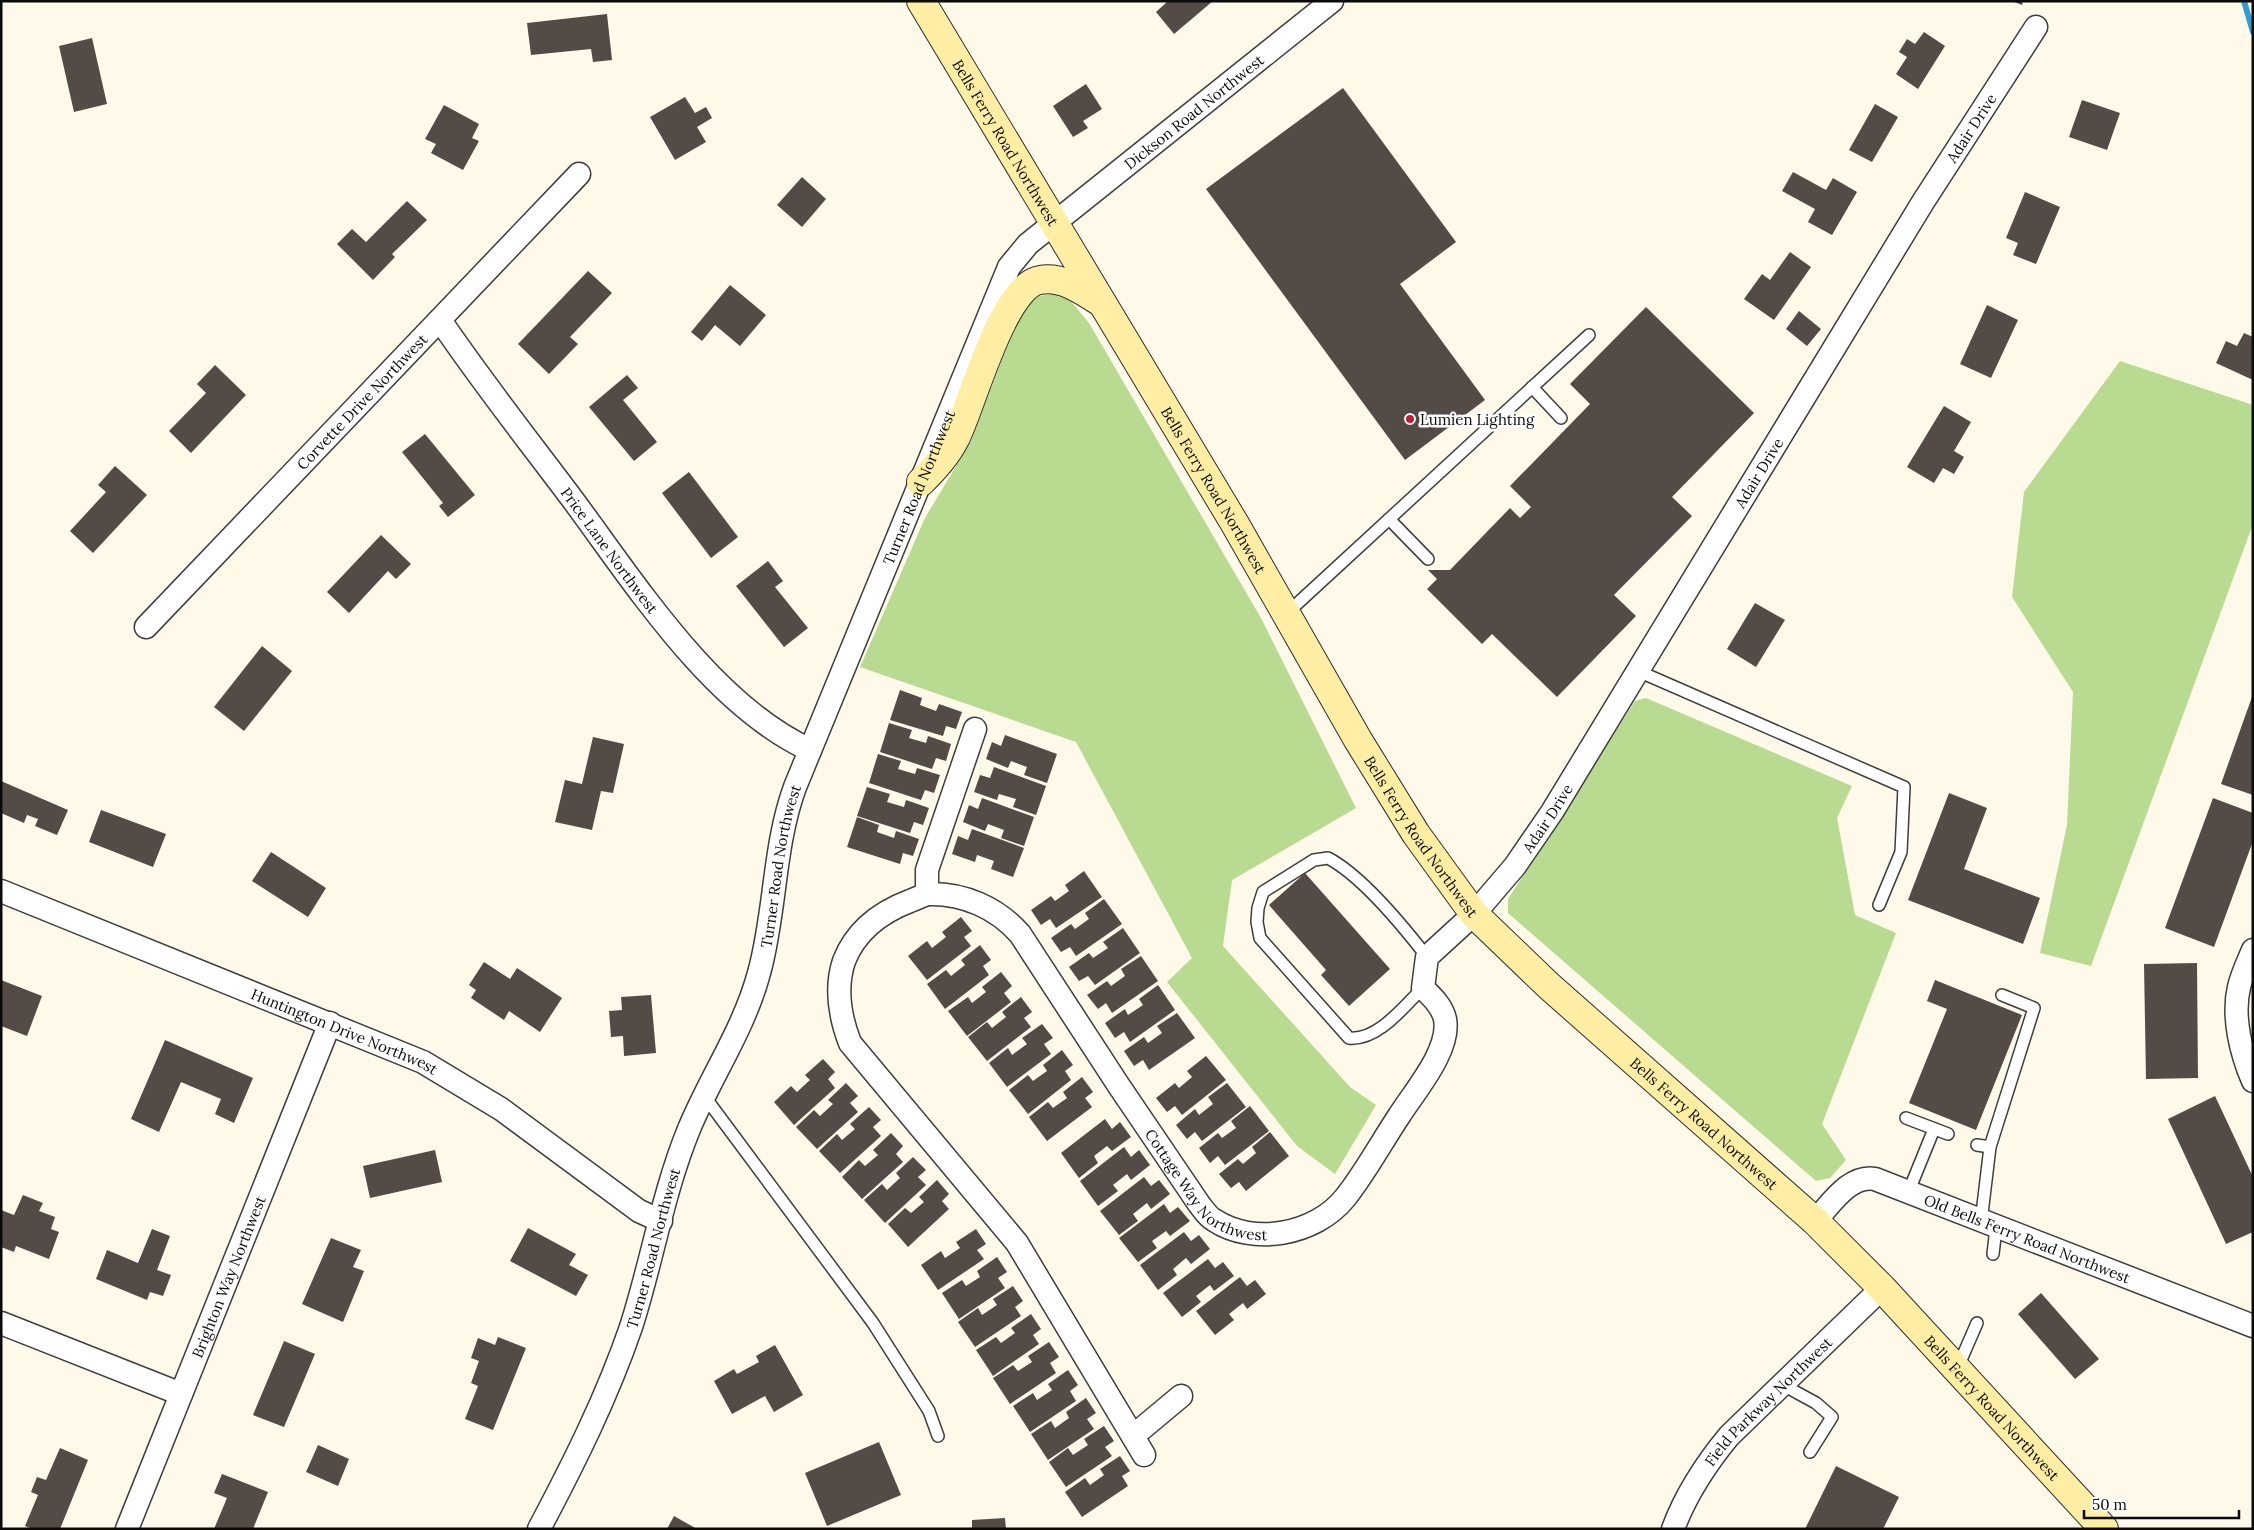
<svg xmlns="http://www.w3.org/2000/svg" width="2254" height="1530" font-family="Lora,serif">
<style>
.forest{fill:#b8da91}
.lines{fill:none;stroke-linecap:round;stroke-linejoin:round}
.stream{stroke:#329dd0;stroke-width:6}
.building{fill:#544b47}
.service-casing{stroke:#3e3e3e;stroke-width:14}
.minor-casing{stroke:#3e3e3e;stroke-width:25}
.secondary-casing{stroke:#2d2d2d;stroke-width:30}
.service{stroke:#fff;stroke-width:11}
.minor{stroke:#fff;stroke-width:22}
.secondary{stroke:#ffeea4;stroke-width:28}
.poi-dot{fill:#bd2134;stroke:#fff;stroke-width:2}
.labels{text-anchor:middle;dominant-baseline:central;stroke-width:5;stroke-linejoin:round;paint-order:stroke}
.street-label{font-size:15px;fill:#0b0b0b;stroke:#fff}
.poi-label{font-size:15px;fill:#0b0b0b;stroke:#fff;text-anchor:start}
</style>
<rect width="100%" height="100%" fill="#fff9e9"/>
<g class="forest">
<polygon points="1052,294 1070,300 1089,323 1261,618 1356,808 1232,880 1223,946 1350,1087 1376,1105 1335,1174 1297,1146 1167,982 1192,958 1076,742 860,667 925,518 971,441 1018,316 1034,297"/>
<polygon points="2120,361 2253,405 2253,524 2091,966 2040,953 2067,825 2073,692 2012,597 2024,492"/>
<polygon points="1646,698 1852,786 1837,818 1855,915 1896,933 1822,1124 1846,1160 1830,1178 1816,1181 1508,913 1508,899 1635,701"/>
</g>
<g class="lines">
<polyline class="stream" points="2244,1 2253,32"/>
</g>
<g class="building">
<polygon points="1168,1 1213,1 1174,34 1156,12"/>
<polygon points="2012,1 2023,1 2022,5"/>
<polygon points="607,14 612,60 593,62 591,49 531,55 527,23"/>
<polygon points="1924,32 1945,46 1918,89 1896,74 1907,57 1899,52 1907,39 1915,44"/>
<polygon points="92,38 107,104 74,112 59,46"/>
<polygon points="1086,84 1102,109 1083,121 1088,128 1073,137 1053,106"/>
<polygon points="1343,88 1456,242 1400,284 1485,400 1405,460 1206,189"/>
<polygon points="685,97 695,113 706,107 712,118 697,127 706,142 675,160 650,117"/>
<polygon points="2082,100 2120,113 2107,150 2069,137"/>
<polygon points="1875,104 1898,117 1872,162 1849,150"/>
<polygon points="444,105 479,124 472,138 479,141 463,170 431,153 436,144 425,139"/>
<polygon points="1793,172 1826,190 1833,178 1857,192 1832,235 1808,222 1815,209 1782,191"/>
<polygon points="802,177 826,199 802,227 777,205"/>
<polygon points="2025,192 2060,207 2036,264 2013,255 2018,243 2006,238"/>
<polygon points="407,201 427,220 392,254 395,257 373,280 337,244 352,229 366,242"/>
<polygon points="1790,252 1811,267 1774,320 1744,299 1762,274 1770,280"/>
<polygon points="588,271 612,293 570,337 578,344 549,374 518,344"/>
<polygon points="730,285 766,315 740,346 715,325 702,341 691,332"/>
<polygon points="1987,305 2018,320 1991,378 1960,364"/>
<polygon points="1646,307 1754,413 1672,497 1692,516 1614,595 1636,616 1557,697 1492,634 1482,644 1427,589 1437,579 1428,570 1450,570 1510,508 1520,518 1531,507 1510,486 1590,404 1570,384"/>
<polygon points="1799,311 1821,329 1807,346 1786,329"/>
<polygon points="2244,333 2253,337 2253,380 2216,363 2226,341 2237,346"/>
<polygon points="215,365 246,395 191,453 169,431 206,393 197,384"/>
<polygon points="627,375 638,388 623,400 657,442 634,461 589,407"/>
<polygon points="1944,406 1971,422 1954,451 1964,457 1954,474 1943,468 1934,483 1907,467"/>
<polygon points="425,434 475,495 448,517 439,506 443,503 402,452"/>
<polygon points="115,466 147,495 93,553 70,531 106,492 98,485"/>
<polygon points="689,472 738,537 711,558 662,493"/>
<polygon points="381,535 411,564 396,579 388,571 349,613 327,592"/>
<polygon points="768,561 783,581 775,587 808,628 784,647 736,586"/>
<polygon points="1755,603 1785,620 1756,667 1727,649"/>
<polygon points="262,646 292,671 244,731 214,707"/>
<polygon points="900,690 922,698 920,705 936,711 939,704 962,712 956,729 946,726 943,736 890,720"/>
<polygon points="2253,694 2253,795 2221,784"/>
<polygon points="889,723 912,730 909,738 926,743 928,736 951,744 946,761 936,758 932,769 880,752"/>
<polygon points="1005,735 1057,754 1047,783 1024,775 1027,767 1011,761 1008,768 986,759 992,742 1001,746"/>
<polygon points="593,737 624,744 613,793 601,791 592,830 555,822 565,780 582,784"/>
<polygon points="878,754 901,761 898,769 915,774 917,768 940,775 934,793 925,790 921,800 869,783"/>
<polygon points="994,767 1046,786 1036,815 1013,807 1016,799 999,794 997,800 974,792 980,775 990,778"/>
<polygon points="1,781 68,810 57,835 35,826 38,819 27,815 24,823 1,813"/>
<polygon points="867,787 890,794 887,802 904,807 906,800 929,808 923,825 914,822 910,833 857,816"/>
<polygon points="1949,793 1987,808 1964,869 2040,898 2023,944 1908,900"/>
<polygon points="982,798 1034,817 1024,846 1001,838 1004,830 988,824 985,831 963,822 969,805 978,809"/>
<polygon points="2213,798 2253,813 2253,841 2214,947 2165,928"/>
<polygon points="101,810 166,834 153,867 89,842"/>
<polygon points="857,817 879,825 877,832 894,838 896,831 919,839 913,856 903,853 900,864 847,847"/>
<polygon points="972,829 1024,848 1013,877 991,869 994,861 977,855 975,862 952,854 958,836 968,840"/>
<polygon points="271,852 326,888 308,917 252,881"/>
<polygon points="1084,871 1102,897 1056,928 1050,919 1041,925 1031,910 1051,896 1055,901 1069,891 1065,885"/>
<polygon points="1305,873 1390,969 1349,1006 1321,975 1326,970 1269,905"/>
<polygon points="1104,899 1122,924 1076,956 1070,947 1061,952 1051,938 1071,924 1075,929 1089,919 1085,913"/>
<polygon points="961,917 972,931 964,937 971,946 927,980 908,956 927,941 932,948 946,937 942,932"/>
<polygon points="1123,928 1140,953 1095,985 1088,976 1079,981 1069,967 1089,953 1093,958 1108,948 1103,942"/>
<polygon points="980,945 991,960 983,966 989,975 945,1009 927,984 946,970 951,976 965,965 961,960"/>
<polygon points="1141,956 1158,981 1112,1013 1106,1003 1098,1009 1087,995 1107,981 1111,986 1125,976 1121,969"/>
<polygon points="484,962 510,979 517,968 562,998 540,1032 509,1011 504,1020 471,998 476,990 469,985"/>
<polygon points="2197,963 2198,1078 2146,1079 2144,964"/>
<polygon points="1001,972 1012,986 1004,993 1011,1002 967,1036 948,1011 968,997 972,1003 986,992 982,987"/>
<polygon points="1,980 42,996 27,1036 1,1026"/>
<polygon points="1935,980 2022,1015 1976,1130 1909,1103 1947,1009 1927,1001"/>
<polygon points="1158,985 1175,1010 1130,1042 1124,1032 1115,1038 1105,1023 1125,1009 1128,1015 1143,1005 1139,999"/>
<polygon points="651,995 656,1053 624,1056 623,1036 611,1037 609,1011 622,1010 621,997"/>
<polygon points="1021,997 1032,1012 1024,1018 1031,1027 987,1061 968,1037 987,1022 992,1028 1006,1017 1002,1012"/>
<polygon points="1177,1013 1195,1038 1149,1070 1143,1060 1134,1066 1124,1051 1144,1037 1148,1043 1162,1033 1157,1026"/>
<polygon points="1042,1024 1053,1038 1044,1044 1051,1054 1007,1087 989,1063 1008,1048 1012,1055 1027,1044 1022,1038"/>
<polygon points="165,1040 253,1078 234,1123 215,1114 221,1099 181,1082 159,1132 131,1119"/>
<polygon points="1062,1050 1073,1065 1065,1071 1071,1080 1028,1114 1009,1090 1028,1075 1033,1081 1047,1071 1043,1065"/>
<polygon points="1206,1056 1226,1080 1182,1115 1175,1106 1167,1112 1156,1098 1175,1083 1179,1088 1192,1077 1187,1071"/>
<polygon points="823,1059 835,1072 828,1079 835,1088 794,1125 774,1102 791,1086 797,1092 810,1080 805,1075"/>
<polygon points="1082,1077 1093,1092 1085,1098 1092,1107 1047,1141 1029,1117 1048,1102 1053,1108 1067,1098 1063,1092"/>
<polygon points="846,1083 858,1096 850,1103 858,1112 817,1149 796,1127 814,1110 820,1116 833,1104 828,1100"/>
<polygon points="1227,1083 1246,1107 1202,1141 1195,1132 1187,1139 1176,1125 1195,1109 1199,1115 1213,1104 1208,1097"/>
<polygon points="2215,1096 2253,1177 2253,1232 2226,1244 2168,1119"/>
<polygon points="1250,1106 1269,1131 1225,1165 1218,1156 1210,1163 1199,1148 1218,1133 1222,1138 1236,1128 1231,1121"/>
<polygon points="869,1107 881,1120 873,1127 881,1136 840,1173 819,1151 837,1134 842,1140 855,1129 850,1124"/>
<polygon points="1105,1119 1112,1129 1120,1122 1131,1137 1112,1151 1107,1146 1094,1156 1098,1163 1079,1178 1061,1153"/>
<polygon points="1270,1132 1289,1156 1246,1191 1239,1182 1231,1188 1219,1174 1238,1159 1243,1164 1256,1153 1252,1147"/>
<polygon points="891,1133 903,1146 896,1154 903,1162 862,1199 842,1177 859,1160 865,1166 878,1155 873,1150"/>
<polygon points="1124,1147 1131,1157 1139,1150 1150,1165 1131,1180 1127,1174 1113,1185 1118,1191 1098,1206 1080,1181"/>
<polygon points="435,1150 442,1182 370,1198 363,1166"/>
<polygon points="913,1157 926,1170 918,1177 926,1185 885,1223 864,1200 882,1184 887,1190 900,1178 896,1173"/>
<polygon points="1144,1177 1151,1186 1159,1180 1170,1194 1151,1209 1147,1203 1133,1214 1138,1221 1119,1235 1100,1211"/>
<polygon points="937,1180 949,1194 942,1201 949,1209 908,1247 888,1224 905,1208 911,1213 924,1202 919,1197"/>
<polygon points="23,1195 43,1203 39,1211 55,1217 51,1229 59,1232 49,1259 16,1246 14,1252 1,1247 1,1210 14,1215"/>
<polygon points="1164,1204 1170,1213 1178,1207 1190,1221 1170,1236 1166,1231 1152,1241 1157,1248 1138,1262 1119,1238"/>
<polygon points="528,1228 576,1254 569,1265 588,1275 576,1296 510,1261"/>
<polygon points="152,1229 170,1236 157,1270 171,1275 163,1296 150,1292 147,1300 96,1279 107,1250 138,1263"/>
<polygon points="976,1229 986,1244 977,1250 984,1259 938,1290 921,1265 941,1251 945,1258 960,1248 956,1242"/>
<polygon points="1184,1232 1191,1241 1199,1235 1210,1249 1191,1264 1186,1258 1173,1269 1177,1275 1158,1290 1140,1265"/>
<polygon points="331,1238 361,1250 353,1267 364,1271 343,1322 302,1304"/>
<polygon points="997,1257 1007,1272 998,1278 1005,1288 959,1319 942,1293 962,1280 966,1286 980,1277 977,1271"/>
<polygon points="1208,1259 1215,1268 1223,1262 1234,1276 1214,1291 1210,1285 1196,1296 1201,1302 1182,1317 1163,1293"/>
<polygon points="1240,1277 1247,1286 1255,1280 1266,1294 1247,1309 1243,1303 1229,1314 1234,1320 1215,1335 1196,1311"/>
<polygon points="1013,1286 1023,1301 1015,1307 1021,1316 975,1347 958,1322 978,1308 982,1315 997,1305 993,1299"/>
<polygon points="2041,1293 2099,1359 2075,1379 2018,1314"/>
<polygon points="1031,1314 1041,1329 1033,1335 1039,1344 993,1376 976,1350 996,1337 1001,1343 1015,1333 1011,1328"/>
<polygon points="498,1337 526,1348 493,1430 465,1419 478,1386 471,1383 479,1361 471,1358 478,1338 495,1345"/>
<polygon points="284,1341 315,1354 284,1427 253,1415"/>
<polygon points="1049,1342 1059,1357 1050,1363 1056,1373 1010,1404 993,1378 1013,1365 1018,1371 1032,1362 1028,1356"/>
<polygon points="775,1345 803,1395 774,1412 765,1396 732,1414 714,1381 734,1369 737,1374 759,1362 756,1356"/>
<polygon points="1068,1370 1078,1385 1070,1391 1076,1401 1030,1432 1013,1406 1033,1393 1037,1400 1052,1390 1048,1384"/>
<polygon points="1086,1398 1096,1413 1087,1419 1094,1429 1048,1460 1031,1434 1051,1421 1055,1428 1069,1418 1066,1412"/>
<polygon points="1104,1426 1114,1441 1105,1447 1112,1456 1066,1487 1049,1462 1068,1448 1073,1455 1088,1445 1084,1439"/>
<polygon points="879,1442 901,1495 827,1526 805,1473"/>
<polygon points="318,1445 349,1459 338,1486 306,1472"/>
<polygon points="60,1448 88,1460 60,1529 32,1529 25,1526 38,1495 31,1492 37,1477 46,1480"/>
<polygon points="1120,1456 1130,1471 1122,1476 1128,1486 1082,1517 1065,1492 1085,1478 1090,1485 1104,1475 1100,1469"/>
<polygon points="1836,1466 1899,1497 1883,1529 1805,1529"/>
<polygon points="222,1474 268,1492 253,1529 214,1529 227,1498 214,1493"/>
<polygon points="674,1516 697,1529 667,1529"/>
<polygon points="1005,1518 1006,1529 972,1529 972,1520"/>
</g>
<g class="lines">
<g class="service-casing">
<g id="service">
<polyline points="1532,387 1561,418"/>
<polyline points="1389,519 1428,559"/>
<polyline points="1286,614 1589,335"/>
<polyline points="1638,671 1904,787 1901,852 1879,905"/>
<path d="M1423 988C1404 1006 1378 1041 1349 1038L1260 938 1257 922 1258 908 1263 892 1314 860 1328 858C1362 876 1403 926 1427 957"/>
<polyline points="705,1097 873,1323 929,1411 938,1436"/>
<polyline points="1906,1118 1948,1134"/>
<polyline points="1977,1145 1990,1147"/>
<polyline points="1908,1193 1934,1129"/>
<polyline points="1981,1222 1990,1147 2034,1008 2002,995"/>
<polyline points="1993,1254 1996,1228"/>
<polyline points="1957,1369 1977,1323"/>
<polyline points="1781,1384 1816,1403 1832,1417 1810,1452"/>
</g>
</g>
<g class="minor-casing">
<g id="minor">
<path id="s1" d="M440 320C482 382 528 440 573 500 636 585 712 705 810 750"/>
<path id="s2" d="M146 627 579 174"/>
<path id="s3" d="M1 891 423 1062 501 1109 639 1211 661 1221"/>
<polyline points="927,894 927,870 975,729"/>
<path d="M2253 950C2248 962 2242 974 2239 987 2232 1017 2241 1053 2253 1081"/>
<path id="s4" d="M1815 1221C1831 1204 1850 1174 1875 1179L2253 1326"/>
<polyline points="1,1323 181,1394"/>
<polyline points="1133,1436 1181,1396"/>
<path id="s5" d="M1144 1455 1017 1243 850 1043C840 1017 835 988 844 961 856 930 881 912 910 901 916 899 923 895 928 894 964 893 997 908 1020 934L1119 1086 1199 1204C1203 1209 1208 1217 1214 1220 1253 1246 1315 1235 1345 1198 1365 1173 1381 1143 1399 1116 1414 1092 1451 1050 1445 1019 1442 1006 1432 997 1423 988L1427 957 1474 914 1515 866 1552 812 1923 202 2036 27"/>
<path id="s6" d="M127 1529 330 1023"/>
<path id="s7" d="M539 1529C574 1463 607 1397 631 1327 652 1262 663 1192 689 1129 711 1076 744 1029 759 973 776 912 773 847 795 787L1009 267 1028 244 1332 1"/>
<path id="s8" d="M1673 1529C1686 1494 1705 1465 1729 1436L1882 1288"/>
</g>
</g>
<g class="secondary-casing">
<g id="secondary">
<path id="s9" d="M921 1 1235 524 1358 740 1416 834 1474 914 1549 986 1815 1221 1882 1288 2104 1529"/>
<path d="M921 482C935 468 947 455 956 437 972 405 1003 285 1040 280 1063 276 1083 291 1102 303"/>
</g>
</g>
<use href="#service" class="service"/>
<use href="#minor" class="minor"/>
<use href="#secondary" class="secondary"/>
</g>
<circle class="poi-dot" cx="1410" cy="419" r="5"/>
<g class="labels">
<g class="street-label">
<text stroke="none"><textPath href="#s7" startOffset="1594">Dickson Road Northwest</textPath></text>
<text stroke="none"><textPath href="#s5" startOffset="2569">Adair Drive</textPath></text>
<text stroke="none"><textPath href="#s9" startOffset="165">Bells Ferry Road Northwest</textPath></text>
<text stroke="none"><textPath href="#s2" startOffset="312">Corvette Drive Northwest</textPath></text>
<text stroke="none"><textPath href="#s5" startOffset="2164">Adair Drive</textPath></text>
<text stroke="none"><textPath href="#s7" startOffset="1114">Turner Road Northwest</textPath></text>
<text stroke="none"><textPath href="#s9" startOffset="570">Bells Ferry Road Northwest</textPath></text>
<text stroke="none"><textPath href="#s1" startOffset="286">Price Lane Northwest</textPath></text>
<text stroke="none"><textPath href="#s5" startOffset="1759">Adair Drive</textPath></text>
<text stroke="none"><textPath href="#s9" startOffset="974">Bells Ferry Road Northwest</textPath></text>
<text stroke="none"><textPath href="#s7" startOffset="709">Turner Road Northwest</textPath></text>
<text stroke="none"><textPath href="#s3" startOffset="371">Huntington Drive Northwest</textPath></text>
<text stroke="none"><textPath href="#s9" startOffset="1379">Bells Ferry Road Northwest</textPath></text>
<text stroke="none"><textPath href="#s5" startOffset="1125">Cottage Way Northwest</textPath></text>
<text stroke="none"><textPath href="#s4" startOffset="240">Old Bells Ferry Road Northwest</textPath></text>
<text stroke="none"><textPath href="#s7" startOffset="304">Turner Road Northwest</textPath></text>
<text stroke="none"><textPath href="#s6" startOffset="272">Brighton Way Northwest</textPath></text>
<text stroke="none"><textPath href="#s8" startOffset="161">Field Parkway Northwest</textPath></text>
<text stroke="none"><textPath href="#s9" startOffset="1784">Bells Ferry Road Northwest</textPath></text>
</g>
<g class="poi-label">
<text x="1420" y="419">Lumien Lighting</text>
</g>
</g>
<rect width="2254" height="1530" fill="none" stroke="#0b0b0b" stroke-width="5"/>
<path d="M2084 1510v8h155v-8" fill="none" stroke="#0b0b0b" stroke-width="2.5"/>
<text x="2092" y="1510" font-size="15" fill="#0b0b0b" stroke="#ffffff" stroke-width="4" paint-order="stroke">50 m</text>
</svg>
